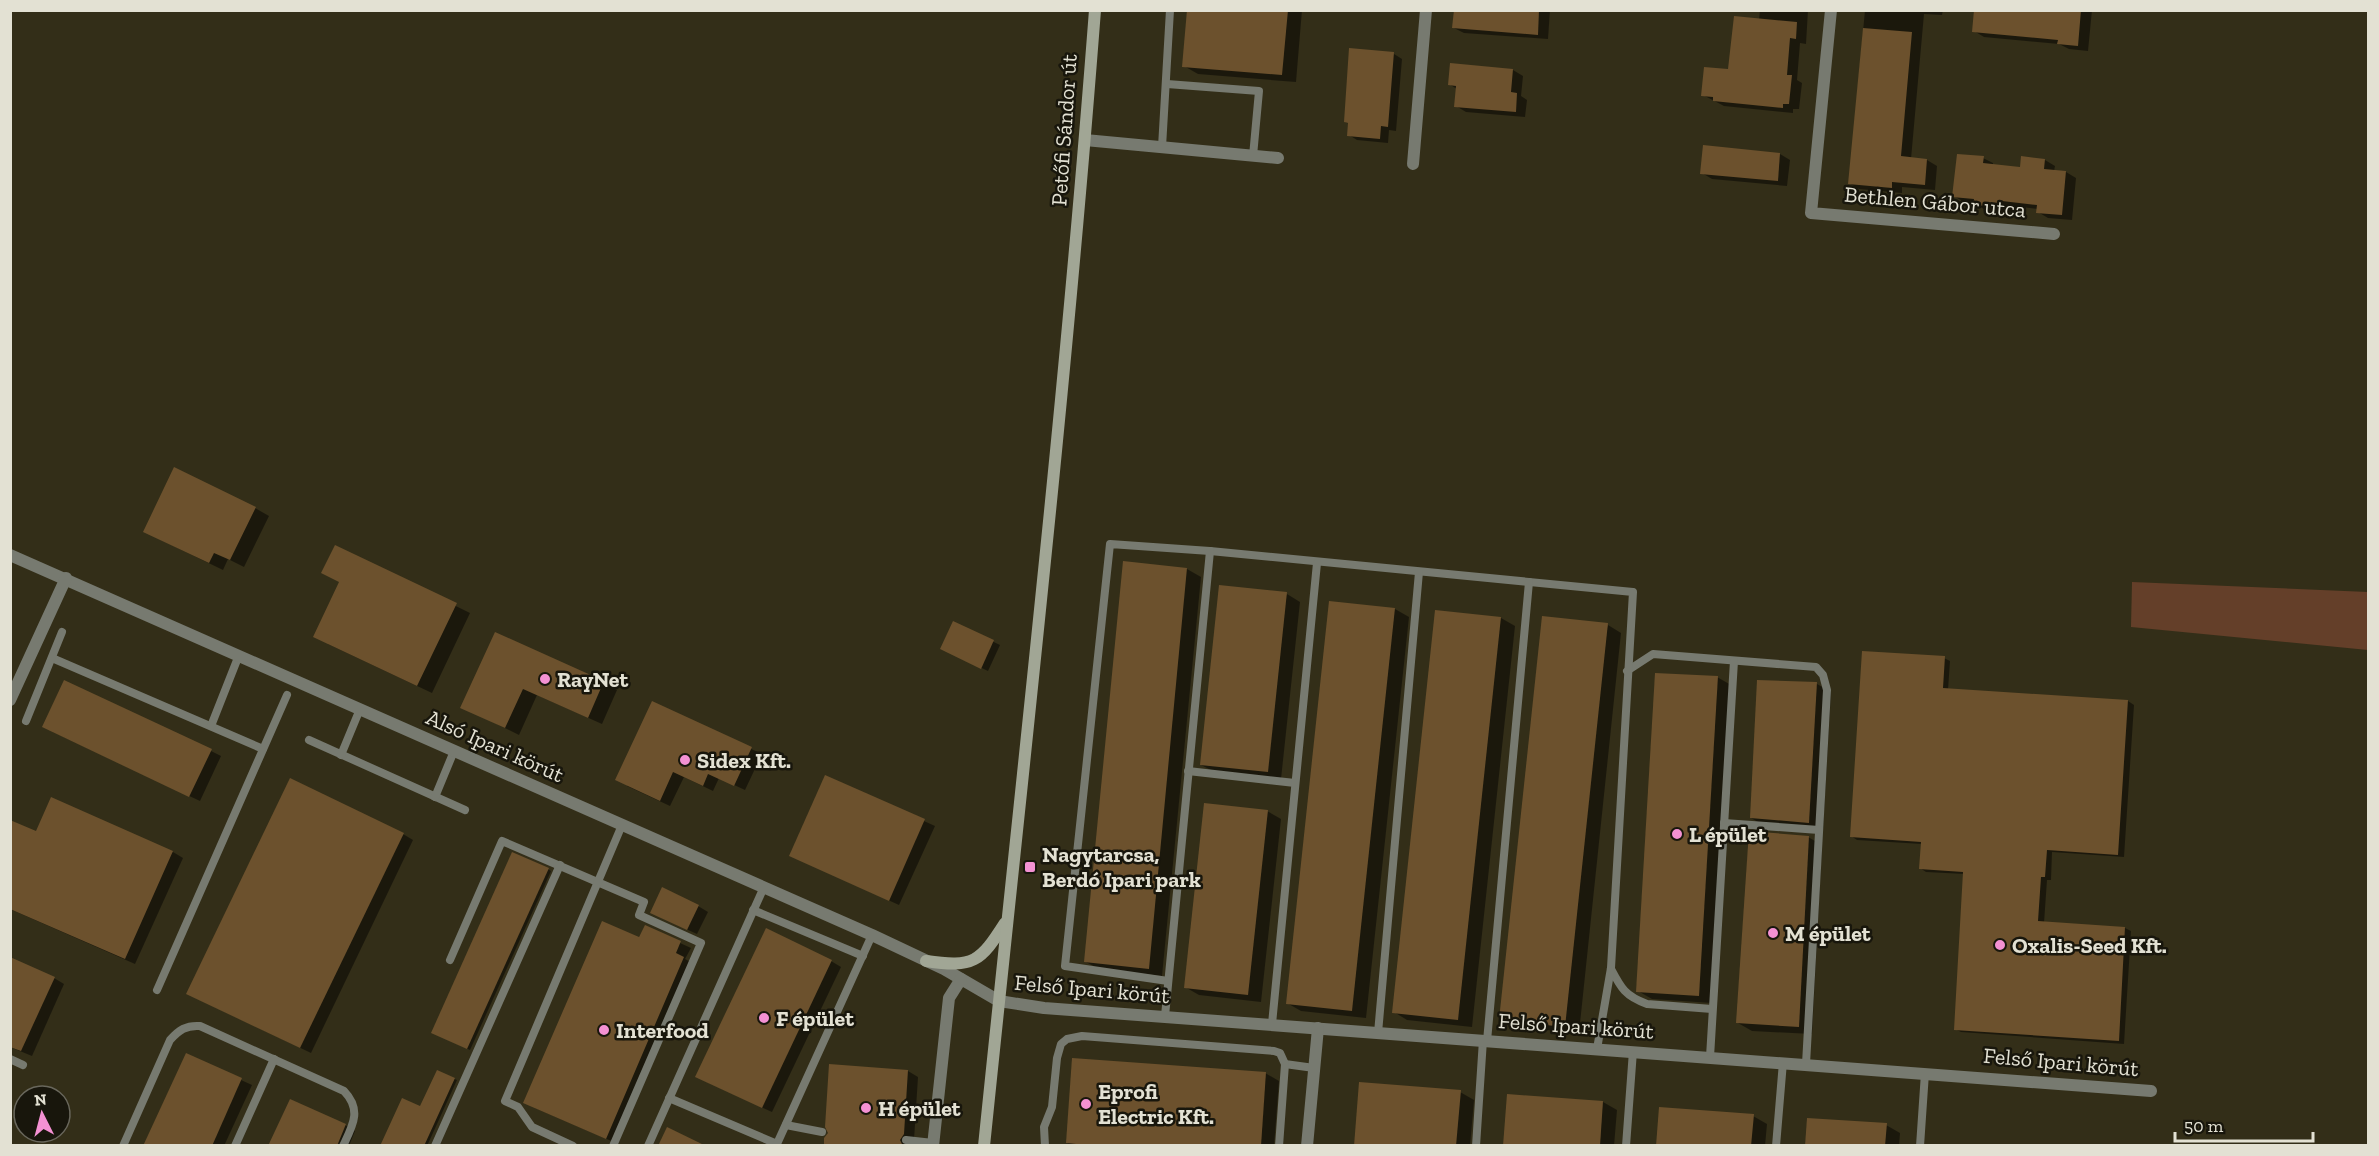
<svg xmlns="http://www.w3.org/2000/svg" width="2379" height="1156" font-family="'Zilla Slab',serif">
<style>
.green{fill:#643f29}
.shadow{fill:#0007}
.building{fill:#6c512d}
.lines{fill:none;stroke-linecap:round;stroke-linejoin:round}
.service{stroke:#777a70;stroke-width:8}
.minor{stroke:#777a70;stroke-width:12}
.secondary{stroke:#a1a695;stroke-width:12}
.poi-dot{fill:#f491d3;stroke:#18160c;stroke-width:2}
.labels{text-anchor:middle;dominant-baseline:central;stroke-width:5;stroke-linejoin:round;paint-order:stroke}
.street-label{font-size:22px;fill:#e3e1d3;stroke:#18160c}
.poi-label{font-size:22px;font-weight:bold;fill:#e3e1d3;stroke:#18160c;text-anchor:start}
</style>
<rect width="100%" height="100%" fill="#332e18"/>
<polygon class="green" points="2132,582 2368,592 2368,650 2131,627"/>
<g class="shadow">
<polygon points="1189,10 1302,10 1296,82 1198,74 1184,66"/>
<polygon points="1455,10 1550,10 1548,39 1464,33 1454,28"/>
<polygon points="1760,10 1808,10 1806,44 1800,43 1797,80 1802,83 1799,109 1793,109 1793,113 1724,106 1703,95 1730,71 1759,20"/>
<polygon points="1865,10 1943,10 1942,15 1924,14 1911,159 1927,160 1937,166 1935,190 1902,187 1902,193 1859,189 1849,183"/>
<polygon points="1976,10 2030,10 2029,13 2052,14 2053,10 2092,10 2088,51 2069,49 2059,44 1984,37 1974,31"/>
<polygon points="1394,54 1402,59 1396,131 1389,130 1388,143 1357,140 1349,135 1350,124 1345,122"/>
<polygon points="1513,70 1523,76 1521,96 1527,100 1525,117 1466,112 1456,106 1457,89 1449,84"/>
<polygon points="1780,154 1790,160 1787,186 1712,179 1702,173"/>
<polygon points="1983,158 1993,163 1993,166 2022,168 2045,160 2055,166 2054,171 2066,172 2076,178 2072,220 2048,218 2038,212 2038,209 2012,206 2011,212 1985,210 1975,203 1964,202 1954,196"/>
<polygon points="255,508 269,516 244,567 228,559 223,570 159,539"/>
<polygon points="336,547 470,613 432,693 328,644 341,582"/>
<polygon points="1124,563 1187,569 1201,577 1162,976 1099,969 1086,962"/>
<polygon points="1287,594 1300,602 1281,779 1215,772 1201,765"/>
<polygon points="1330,602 1395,609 1409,617 1366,1018 1301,1011 1287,1003"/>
<polygon points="1436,611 1501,618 1515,626 1472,1027 1407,1020 1394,1012"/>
<polygon points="954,623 1000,645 988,671 948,652"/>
<polygon points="1608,625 1621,633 1579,1033 1514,1027 1500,1019"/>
<polygon points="496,634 617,690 602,724 537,695 519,735 462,707"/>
<polygon points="1944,658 1950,661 1948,690 2128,701 2134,705 2124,857 2052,852 2051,880 2047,880 2044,923 2125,928 2131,931 2124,1044 1961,1032 1955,1029 1965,874 1926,872 1920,868 1922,844 1857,840 1851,836"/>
<polygon points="1717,677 1731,685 1712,1003 1652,999 1638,991"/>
<polygon points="1758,681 1817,684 1831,692 1823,830 1765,826 1751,818"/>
<polygon points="652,703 762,754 745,790 719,778 713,791 684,777 670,806 627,786"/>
<polygon points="53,732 211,751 221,756 200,801"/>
<polygon points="826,777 935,826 899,905 791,856"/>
<polygon points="1267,811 1281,819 1261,1002 1199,995 1185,987"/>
<polygon points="403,834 413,840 311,1053 198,999"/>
<polygon points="1808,837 1822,845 1812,1034 1752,1031 1738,1023"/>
<polygon points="173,852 183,858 135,964 10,909"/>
<polygon points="548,869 551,871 470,1050 433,1033"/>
<polygon points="698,906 708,912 697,934 662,918"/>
<polygon points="645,927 691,948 685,959 694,964 616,1143 535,1108"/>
<polygon points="831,961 841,967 772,1112 707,1082"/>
<polygon points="54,978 64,984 32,1056 10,1047"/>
<polygon points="186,1055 252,1085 224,1146 145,1146"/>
<polygon points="831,1066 908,1071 918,1077 914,1140 910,1146 825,1146 830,1133"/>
<polygon points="437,1072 457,1080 427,1146 382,1146 421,1108"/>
<polygon points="1265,1073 1279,1081 1274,1146 1072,1146 1067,1143"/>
<polygon points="1460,1092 1474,1100 1470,1146 1355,1146"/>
<polygon points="1603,1102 1617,1110 1614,1146 1505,1146"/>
<polygon points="1753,1116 1767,1124 1765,1146 1657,1146"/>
<polygon points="345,1125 355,1131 349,1146 270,1146"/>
<polygon points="1886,1125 1900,1133 1899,1146 1806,1146"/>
</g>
<g class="building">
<polygon points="1187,10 1288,10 1282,75 1182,67"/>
<polygon points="1454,10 1539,10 1538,35 1452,28"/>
<polygon points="1974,10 2051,12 2051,10 2081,10 2078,46 2057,44 2058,40 1972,32"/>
<polygon points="1734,16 1797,22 1796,39 1790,38 1787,75 1792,75 1789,104 1783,104 1783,108 1713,101 1713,97 1701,96 1704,67 1728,69"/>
<polygon points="1863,28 1912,32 1901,156 1927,159 1925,185 1892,182 1892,188 1848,184"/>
<polygon points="1349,48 1394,52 1388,127 1381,126 1380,139 1347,136 1348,123 1344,122"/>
<polygon points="1450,63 1513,69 1511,92 1517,93 1516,112 1454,107 1456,86 1448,85"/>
<polygon points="1703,145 1780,153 1778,181 1700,174"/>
<polygon points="1957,154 1984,156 1983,163 2020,167 2021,156 2045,159 2044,169 2066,171 2062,215 2036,213 2037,205 2002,201 2001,207 1973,205 1974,199 1952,197"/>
<polygon points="174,467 256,507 230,560 214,553 209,563 143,532"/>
<polygon points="335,545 457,603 417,686 313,637 339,582 321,573"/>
<polygon points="1123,561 1187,568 1149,969 1084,962"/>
<polygon points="1219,585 1287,592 1268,772 1200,765"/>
<polygon points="1329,601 1395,608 1352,1011 1286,1004"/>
<polygon points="1435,610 1501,617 1458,1020 1392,1013"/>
<polygon points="1542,616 1608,623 1565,1027 1499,1020"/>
<polygon points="953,621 994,640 981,669 940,649"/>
<polygon points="495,632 604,681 588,718 523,689 505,728 460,708"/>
<polygon points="1862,651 1945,656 1943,688 2128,700 2118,855 2047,850 2045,877 2041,877 2038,921 2125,927 2119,1041 1954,1030 1963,872 1919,869 1921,842 1850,837"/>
<polygon points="1655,673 1718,676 1699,996 1636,992"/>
<polygon points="64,680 212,749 189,797 42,727"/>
<polygon points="1757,680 1817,682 1809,823 1750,818"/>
<polygon points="652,701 752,747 734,786 708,774 703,786 673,772 660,801 615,780"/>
<polygon points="825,775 925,819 889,901 789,856"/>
<polygon points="290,778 404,833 300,1048 186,994"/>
<polygon points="51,797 173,851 125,959 10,909 10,820 36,831"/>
<polygon points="1204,803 1268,810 1248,995 1184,988"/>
<polygon points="1749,831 1809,836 1799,1027 1736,1023"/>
<polygon points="512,852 549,868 467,1049 431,1033"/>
<polygon points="662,887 699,905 687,930 650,913"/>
<polygon points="602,921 639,937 645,925 681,941 676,953 684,957 606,1139 523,1103"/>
<polygon points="766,928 832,960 762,1108 695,1077"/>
<polygon points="10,957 55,977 21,1051 10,1047"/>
<polygon points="186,1053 242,1078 212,1146 143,1146"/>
<polygon points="1072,1058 1266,1072 1261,1146 1096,1146 1066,1143"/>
<polygon points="829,1064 908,1070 904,1134 900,1140 903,1146 824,1146 824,1138 828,1133 825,1127"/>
<polygon points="437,1070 455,1078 424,1146 380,1146 402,1098 420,1106"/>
<polygon points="1359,1082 1461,1090 1456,1146 1354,1146"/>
<polygon points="1507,1094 1603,1101 1600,1146 1503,1146"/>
<polygon points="290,1099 346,1124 337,1146 268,1146"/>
<polygon points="1659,1107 1754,1114 1751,1146 1656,1146"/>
<polygon points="1807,1118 1887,1123 1885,1146 1805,1146"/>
<polygon points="667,1127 706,1146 658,1146"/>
</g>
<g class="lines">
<g class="service">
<polyline points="1167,84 1259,91 1253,156"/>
<polyline points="1162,147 1170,10"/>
<polyline points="52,658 263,749"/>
<polyline points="1627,671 1653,654 1816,667 1823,675 1827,690 1806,1064"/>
<polyline points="26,721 62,632"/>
<polyline points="211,726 239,655"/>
<polyline points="309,740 465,810"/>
<polyline points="341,755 360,709"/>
<polyline points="1188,771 1295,783"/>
<polyline points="435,797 454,751"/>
<polyline points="1724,823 1819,830"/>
<polyline points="753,910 863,956"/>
<polyline points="450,960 502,841 644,902 639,915 701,943 613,1146"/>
<path d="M1611 969C1621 988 1625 996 1647 1004L1712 1009"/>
<polyline points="1168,981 1065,966 1110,544 1210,551 1633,592 1611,968 1597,1049"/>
<polyline points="157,990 287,695"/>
<polyline points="1165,1016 1210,551"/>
<polyline points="1272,1024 1317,563"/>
<polyline points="1378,1033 1419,572"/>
<polyline points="1487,1041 1529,582"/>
<polyline points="1710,1057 1734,661"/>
<polyline points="10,1059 23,1065"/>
<polyline points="1285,1064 1314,1068"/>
<polyline points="669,1098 777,1144"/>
<polyline points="786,1125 822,1132"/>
<polyline points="906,1140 933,1143"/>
<path d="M123 1146 170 1040C179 1030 186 1025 200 1026L344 1091C362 1110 353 1125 343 1146"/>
<polyline points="235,1146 274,1059"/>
<polyline points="435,1146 560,865"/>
<polyline points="573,1146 532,1127 518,1107 505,1101 622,825"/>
<polyline points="648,1146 764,887"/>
<polyline points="776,1146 872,935"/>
<polyline points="1045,1146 1044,1127 1052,1107 1057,1058 1061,1044 1067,1039 1082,1036 1274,1051 1280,1053 1285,1064 1279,1146"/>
<polyline points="1476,1146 1483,1040"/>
<polyline points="1626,1146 1633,1051"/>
<polyline points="1776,1146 1783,1062"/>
<polyline points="1920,1146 1925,1073"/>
</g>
<g class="minor">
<polyline points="1831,10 1811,213 2054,234"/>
<polyline points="1085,140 1278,158"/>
<polyline points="1413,164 1426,10"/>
<polyline points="10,555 872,935 944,969 999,1001 1044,1008 2151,1091"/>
<polyline points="10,700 66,578"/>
<polyline points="933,1146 949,998 961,979"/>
<polyline points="1307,1146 1318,1028"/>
</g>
<g class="secondary">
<path d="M926 961C974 968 980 962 1005 923"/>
<path d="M984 1146C1023 767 1066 390 1095 10"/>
</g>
</g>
<g class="poi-dot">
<circle cx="545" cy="679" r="6"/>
<circle cx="685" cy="760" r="6"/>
<circle cx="1677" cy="834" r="6"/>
<rect x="1024" y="861" width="12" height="12" rx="3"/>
<circle cx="1773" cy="933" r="6"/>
<circle cx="2000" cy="945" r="6"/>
<circle cx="764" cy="1018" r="6"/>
<circle cx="604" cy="1030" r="6"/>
<circle cx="1086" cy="1104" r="6"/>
<circle cx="866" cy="1108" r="6"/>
</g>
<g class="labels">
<g class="street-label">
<text transform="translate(1064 130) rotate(-86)">Petőfi Sándor út</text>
<text transform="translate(1935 202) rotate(5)">Bethlen Gábor utca</text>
<text transform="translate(495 746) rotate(24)">Alsó Ipari körút</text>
<text transform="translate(1092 989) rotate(5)">Felső Ipari körút</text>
<text transform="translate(1576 1026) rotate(4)">Felső Ipari körút</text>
<text transform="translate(2061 1062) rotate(5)">Felső Ipari körút</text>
</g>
<g class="poi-label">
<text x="557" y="679">RayNet</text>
<text x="697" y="760">Sidex Kft.</text>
<text x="1689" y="834">L épület</text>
<text x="1042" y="854">Nagytarcsa,<tspan x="1042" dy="25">Berdó Ipari park</tspan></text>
<text x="1785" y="933">M épület</text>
<text x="2012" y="945">Oxalis-Seed Kft.</text>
<text x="776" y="1018">F épület</text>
<text x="616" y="1030">Interfood</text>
<text x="1098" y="1091">Eprofi<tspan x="1098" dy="25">Electric Kft.</tspan></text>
<text x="878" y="1108">H épület</text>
</g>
</g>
<rect width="2379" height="1156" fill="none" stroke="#e3e1d3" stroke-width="24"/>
<g transform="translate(42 1114) rotate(354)"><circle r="28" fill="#18160c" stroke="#69675c" stroke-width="1.5"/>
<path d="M0-4.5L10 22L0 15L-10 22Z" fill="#f491d3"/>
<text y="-9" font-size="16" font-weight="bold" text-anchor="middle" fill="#e3e1d3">N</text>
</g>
<path d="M2175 1132v9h138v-9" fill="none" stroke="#e3e1d3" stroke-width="3"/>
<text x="2184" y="1132" font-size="18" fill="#e3e1d3" stroke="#18160c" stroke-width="4.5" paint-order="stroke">50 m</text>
</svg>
